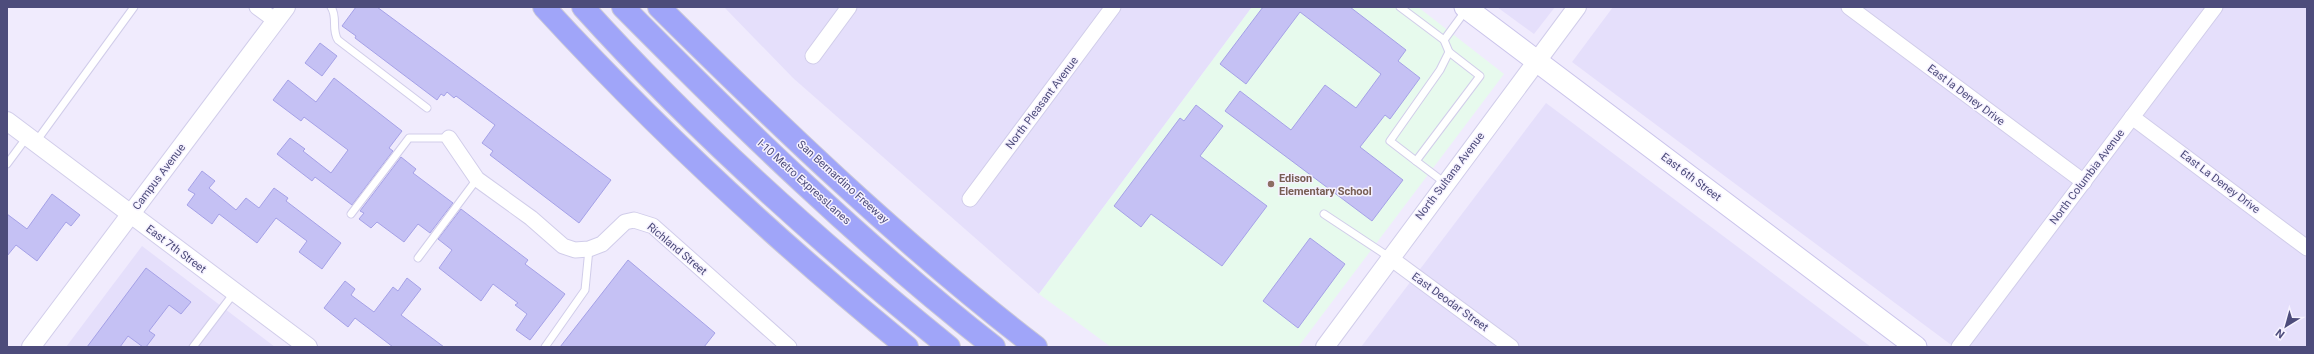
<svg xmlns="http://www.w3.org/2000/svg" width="2314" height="354" font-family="Roboto,sans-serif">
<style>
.residential{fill:#e5dffb}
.education{fill:#e7faed}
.building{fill:#c5c1f4;stroke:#a5a1e7}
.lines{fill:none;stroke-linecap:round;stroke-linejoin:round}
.service-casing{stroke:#d1cdea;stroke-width:9}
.minor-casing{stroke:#d1cdea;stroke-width:17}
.tertiary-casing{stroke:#d1cdea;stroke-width:20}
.secondary-casing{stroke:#cac4eb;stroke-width:23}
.motorway-casing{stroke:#cac9d7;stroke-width:24}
.service{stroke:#fff;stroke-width:7}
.minor{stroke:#fff;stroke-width:15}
.tertiary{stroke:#fff;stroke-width:18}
.secondary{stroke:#fff;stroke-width:21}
.motorway{stroke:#a0a5f9;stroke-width:22}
.education-dot{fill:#8d6e63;stroke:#f6f2ff;stroke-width:1.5}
.labels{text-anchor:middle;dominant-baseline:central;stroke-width:3;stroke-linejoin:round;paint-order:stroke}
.street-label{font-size:11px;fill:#4d4c7b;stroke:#f6f2ff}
.education-label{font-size:11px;font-weight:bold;fill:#785e54;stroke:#f6f2ff;text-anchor:start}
</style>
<rect width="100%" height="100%" fill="#f0ebfd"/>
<g class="residential">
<polygon points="724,7 1252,7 1039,294 793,78"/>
<polygon points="1497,7 1555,7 1534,34"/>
<polygon points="1613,7 2307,7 2307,347 1954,347 1572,62"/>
<polygon points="1546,103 1871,347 1361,347"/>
<polygon points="142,246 275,347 66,347"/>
</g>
<polygon class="education" points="1252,7 1418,7 1504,74 1298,347 1111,347 1039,294"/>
<g class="building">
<polygon points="356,7 377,7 611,180 579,223 490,155 493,151 482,143 495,125 456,96 454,98 447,92 444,96 441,94 437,100 355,38 356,36 342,26"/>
<polygon points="1263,7 1350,7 1406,50 1398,61 1420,78 1390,119 1385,115 1360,147 1403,180 1372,221 1225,111 1240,91 1291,130 1325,85 1356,108 1381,74 1300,12 1246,84 1220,64"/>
<polygon points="320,43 337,56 322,76 305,63"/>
<polygon points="334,78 402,131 389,148 393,151 352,205 315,177 312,181 277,154 290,138 305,149 303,151 331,173 348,150 304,117 301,121 273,100 288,80 316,102"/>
<polygon points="1196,105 1223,126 1200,156 1267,206 1222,266 1151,214 1141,227 1114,206 1180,118 1184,121"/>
<polygon points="401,157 416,169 413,173 453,203 430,233 418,224 404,242 377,222 371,228 359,219 364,213 360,211"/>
<polygon points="202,171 215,181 209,188 236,210 246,198 259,208 274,188 288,198 286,201 341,243 322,269 299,252 307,241 276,218 257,243 219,214 212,224 187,205 195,194 188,190"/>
<polygon points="52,194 80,215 71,226 66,222 37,261 16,245 7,256 7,214 27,229"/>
<polygon points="461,209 528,260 525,264 565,294 530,340 516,330 527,314 515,305 518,303 493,284 481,301 439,268 452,250 438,239"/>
<polygon points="1310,238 1345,264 1298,328 1263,301"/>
<polygon points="628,260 715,333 704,347 560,347"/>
<polygon points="146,268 191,302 181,314 169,305 149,331 155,335 146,347 143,347 128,336 120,347 87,347"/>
<polygon points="407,278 421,289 401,315 444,347 393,347 355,318 348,327 324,308 345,281 355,289 351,295 374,312 393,287 398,291"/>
</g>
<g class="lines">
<g class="service-casing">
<g id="service">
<path d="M331 7C338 17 331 30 338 40L427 108"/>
<polyline points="1400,7 1444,40"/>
<polyline points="35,143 134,7"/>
<polyline points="1416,161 1390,141 1440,70 1449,52"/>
<polyline points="7,164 27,137"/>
<polyline points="1445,183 1416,161 1480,76 1449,52 1444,40 1466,10"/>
<polyline points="351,214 409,138 449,138"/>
<polyline points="1324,214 1389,257"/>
<polyline points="418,258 477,179"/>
<polyline points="193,347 234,293"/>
<polyline points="545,347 585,290 589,249"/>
</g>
</g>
<g class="minor-casing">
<g id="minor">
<polyline points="257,7 276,21"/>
<polyline points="1849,7 2084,182"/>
<polyline points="813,56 849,7"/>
<polyline points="2132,117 2307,248"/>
<polyline points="449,138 477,179 531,218 563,246 575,250 589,249 602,244 625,222 634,220 653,226 789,347"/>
<polyline points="970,199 1113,7"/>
<polyline points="1389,257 1511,347"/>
<polyline points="1959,347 2215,7"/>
</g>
</g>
<g class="tertiary-casing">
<g id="tertiary">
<polyline points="7,121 308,347"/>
<polyline points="31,347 286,7"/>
<polyline points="1325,347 1577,7"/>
</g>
</g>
<g class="secondary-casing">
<polyline id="secondary" points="1465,7 1916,347"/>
</g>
<g class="motorway-casing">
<g id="motorway">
<path d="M544 7C656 129 778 242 907 347"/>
<path d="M583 7C694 130 820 243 949 347"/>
<path d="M623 7C741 126 862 244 994 347"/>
<path d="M659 7C779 126 902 244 1036 347"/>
</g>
</g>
<use href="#service" class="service"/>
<use href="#minor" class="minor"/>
<use href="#tertiary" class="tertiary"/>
<use href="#secondary" class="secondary"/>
<use href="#motorway" class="motorway"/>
</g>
<circle class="education-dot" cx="1271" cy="184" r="4"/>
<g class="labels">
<g class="street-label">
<text transform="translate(1966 95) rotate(37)">East la Deney Drive</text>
<text transform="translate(1042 103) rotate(-53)">North Pleasant Avenue</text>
<text transform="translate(1450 176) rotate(-53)">North Sultana Avenue</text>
<text transform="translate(159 177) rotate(-53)">Campus Avenue</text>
<text transform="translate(1691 177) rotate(37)">East 6th Street</text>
<text transform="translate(2087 177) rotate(-53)">North Columbia Avenue</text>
<text transform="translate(804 182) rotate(42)">I-10 Metro ExpressLanes</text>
<text transform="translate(843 182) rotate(42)">San Bernardino Freeway</text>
<text transform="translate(2220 182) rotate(37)">East La Deney Drive</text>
<text transform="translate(176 249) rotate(37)">East 7th Street</text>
<text transform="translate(677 249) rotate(40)">Richland Street</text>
<text transform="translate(1450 302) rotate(36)">East Deodar Street</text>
</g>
<g class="education-label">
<text x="1279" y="178">Edison<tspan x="1279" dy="13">Elementary School</tspan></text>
</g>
</g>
<rect width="2314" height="354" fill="none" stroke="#4d4c7b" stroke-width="16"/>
<g transform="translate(2286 326) rotate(217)" stroke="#f6f2ff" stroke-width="3" paint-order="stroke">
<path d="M0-3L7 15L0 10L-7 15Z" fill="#4d4c7b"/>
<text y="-6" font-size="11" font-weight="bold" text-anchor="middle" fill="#4d4c7b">N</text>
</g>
</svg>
